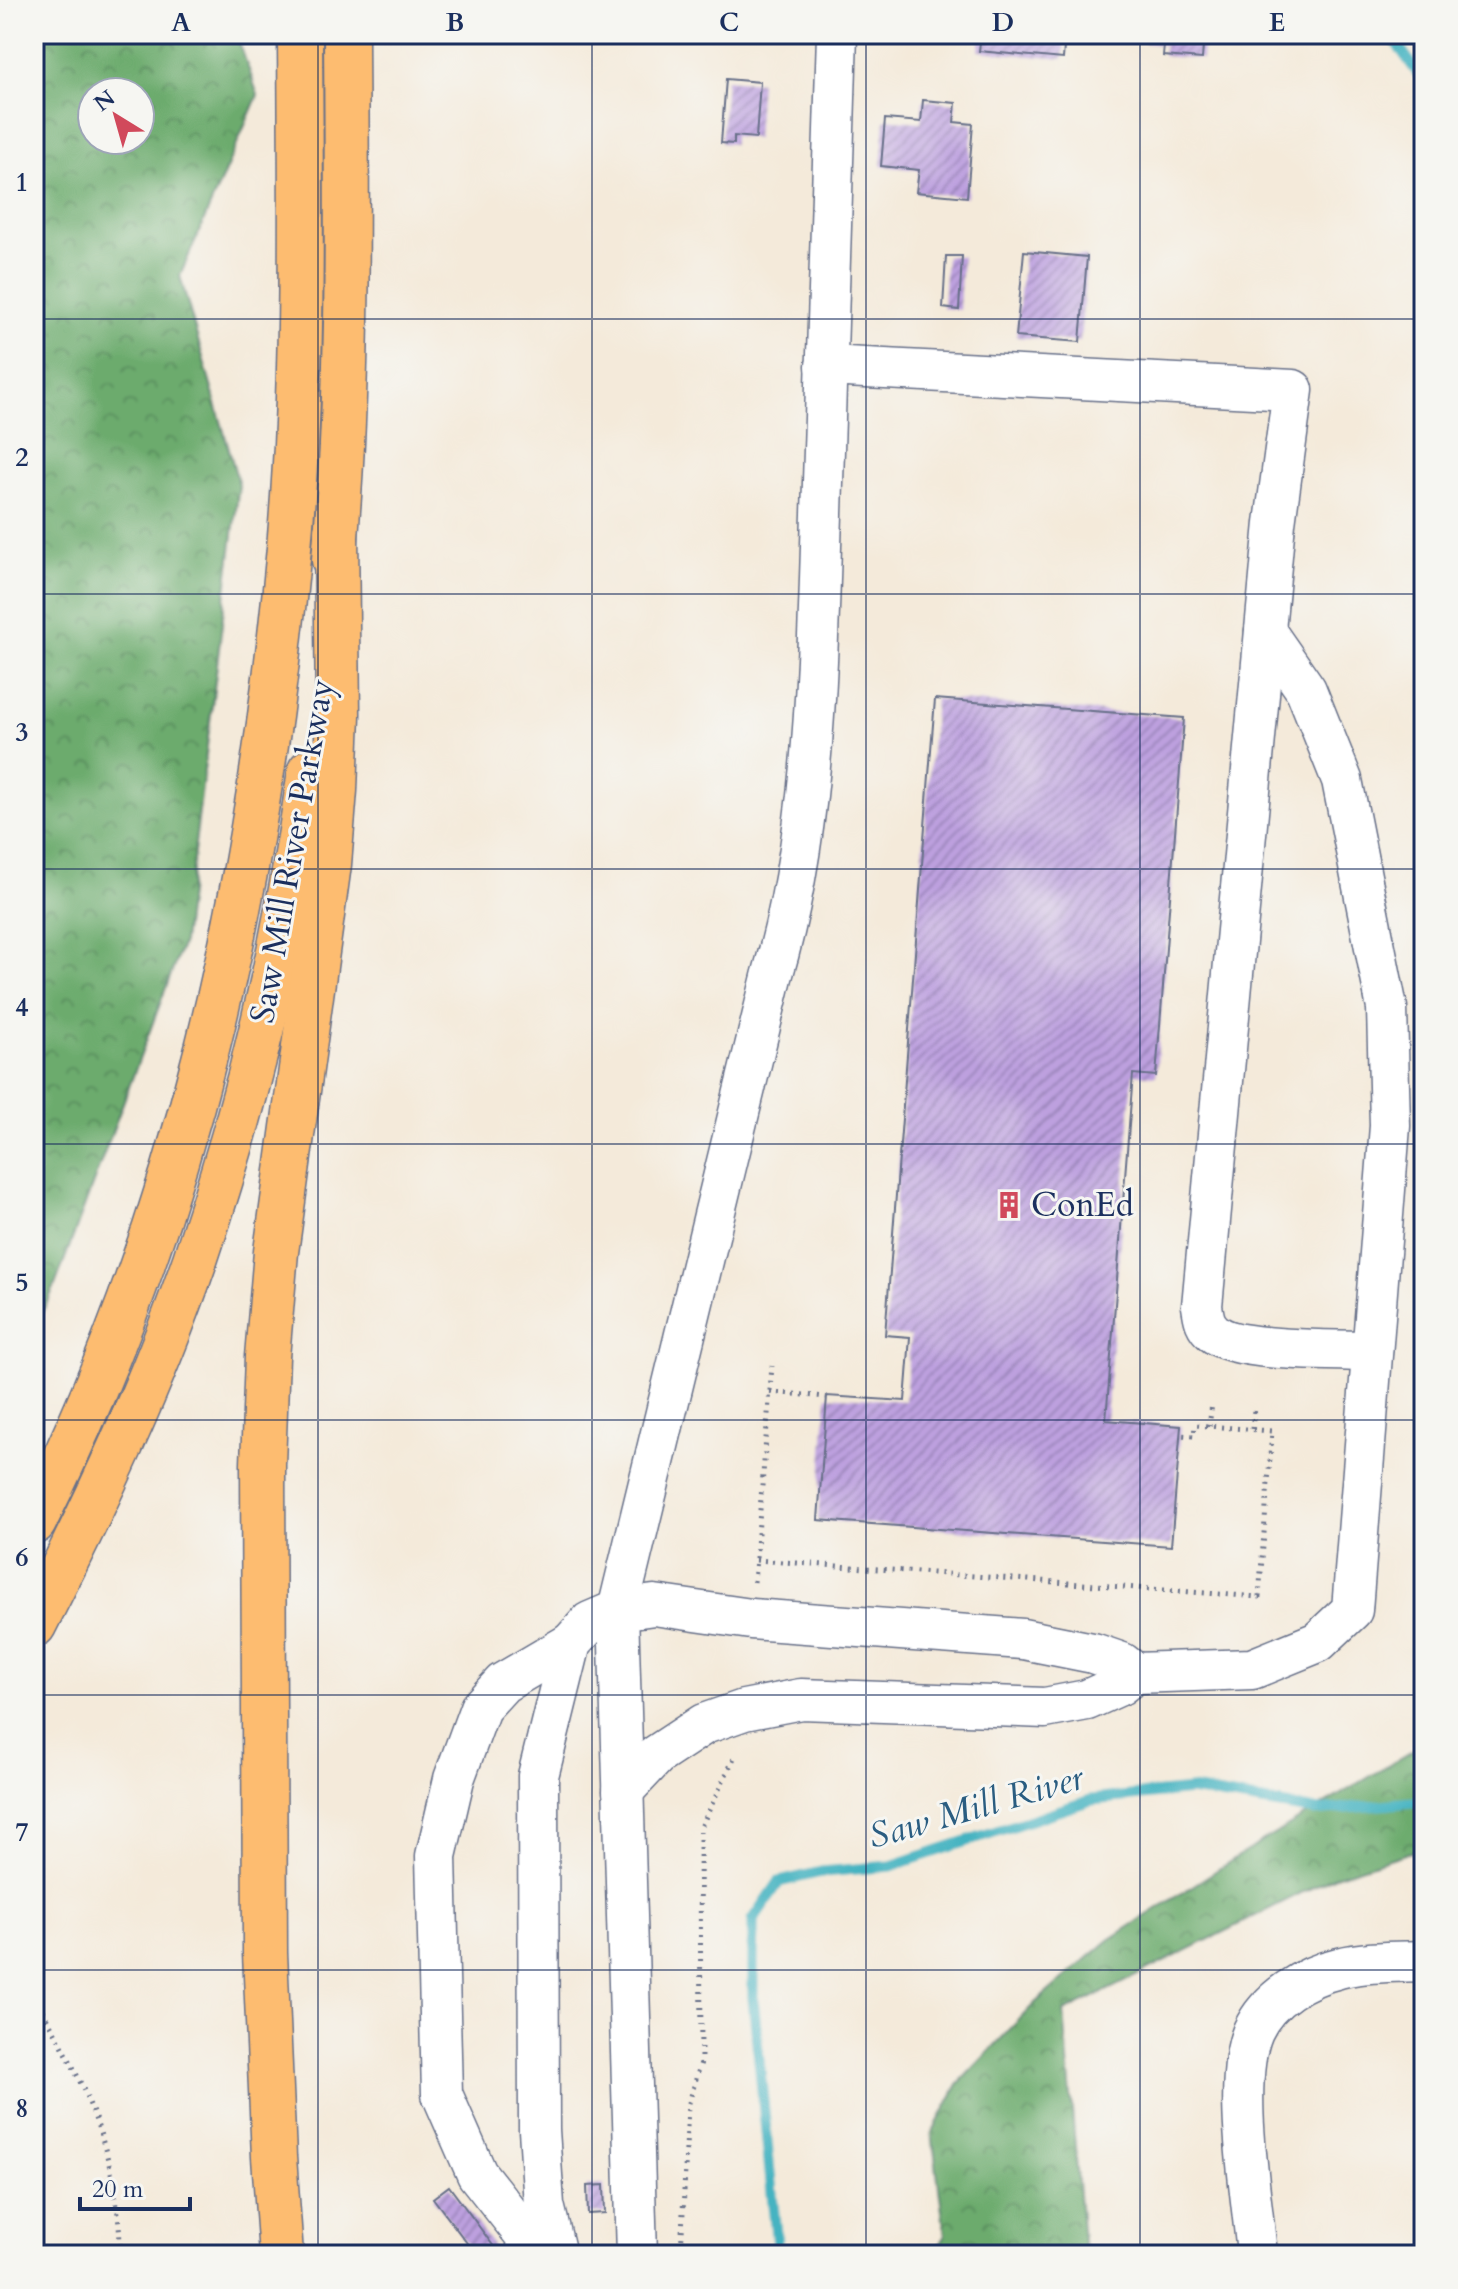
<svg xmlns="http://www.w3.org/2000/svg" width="1458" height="2289" font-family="Cardo,serif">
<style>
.forest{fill:url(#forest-crowns);stroke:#446d66;stroke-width:2;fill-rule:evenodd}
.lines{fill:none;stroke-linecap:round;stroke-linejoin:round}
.stream{stroke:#45b3c1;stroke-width:11}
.building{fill:url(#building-hatch)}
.minor-casing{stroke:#677089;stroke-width:43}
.highway-casing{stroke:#677089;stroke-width:47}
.path{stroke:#677089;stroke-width:5;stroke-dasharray:2 6;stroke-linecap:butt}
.minor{stroke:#fff;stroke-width:40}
.highway{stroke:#fdbc6f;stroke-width:44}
.grid{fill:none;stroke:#1b2f5e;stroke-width:2;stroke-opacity:0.55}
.labels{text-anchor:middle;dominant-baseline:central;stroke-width:6;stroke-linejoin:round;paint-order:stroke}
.street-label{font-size:34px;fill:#1b2f5e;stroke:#f6f6f2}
.poi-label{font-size:34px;fill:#1b2f5e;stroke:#f6f6f2;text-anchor:start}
.water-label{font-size:36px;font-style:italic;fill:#2a5d81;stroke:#f6f6f2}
.neatline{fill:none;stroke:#1b2f5e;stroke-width:3}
.grid-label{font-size:26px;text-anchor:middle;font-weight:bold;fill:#1b2f5e}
</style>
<defs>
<pattern id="forest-crowns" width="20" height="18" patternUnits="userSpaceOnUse" patternTransform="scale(2)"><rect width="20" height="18" fill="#6cab6d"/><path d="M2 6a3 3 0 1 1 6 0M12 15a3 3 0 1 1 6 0" fill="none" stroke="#588c5d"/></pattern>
<pattern id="building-hatch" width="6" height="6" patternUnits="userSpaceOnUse" patternTransform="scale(2)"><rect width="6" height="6" fill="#bda0df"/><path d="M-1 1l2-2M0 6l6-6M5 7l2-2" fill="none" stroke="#9983b8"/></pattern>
</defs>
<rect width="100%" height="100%" fill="#f6f6f2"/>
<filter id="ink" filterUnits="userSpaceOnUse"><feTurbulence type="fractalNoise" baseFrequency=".0125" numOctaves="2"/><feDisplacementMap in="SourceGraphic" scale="16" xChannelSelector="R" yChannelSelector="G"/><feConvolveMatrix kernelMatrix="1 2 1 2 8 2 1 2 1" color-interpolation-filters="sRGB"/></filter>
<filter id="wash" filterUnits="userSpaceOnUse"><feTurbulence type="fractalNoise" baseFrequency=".006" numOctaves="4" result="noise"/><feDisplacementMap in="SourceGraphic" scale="32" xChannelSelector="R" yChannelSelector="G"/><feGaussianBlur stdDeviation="1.8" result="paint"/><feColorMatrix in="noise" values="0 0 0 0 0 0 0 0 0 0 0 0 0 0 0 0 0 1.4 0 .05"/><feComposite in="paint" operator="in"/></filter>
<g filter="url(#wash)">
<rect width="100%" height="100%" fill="#f4eada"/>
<g class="forest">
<path d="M34 34H236L258 95 180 276 239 485 183 942 54 1288 34 1328ZM92 92H140V140H92Z"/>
<polygon points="1424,1744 1424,1848 1335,1876 1064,2012 1084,2255 933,2255 945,2235 932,2133 958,2084 1035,2003 1109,1940 1240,1855"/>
</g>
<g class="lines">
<g class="stream">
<polyline points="1390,34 1424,82"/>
<polyline points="778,2255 753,1998 753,1920 779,1882 821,1872 891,1866 1091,1800 1191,1790 1316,1811 1424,1801"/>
</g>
</g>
<g id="blocks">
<g class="building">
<polygon points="981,34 1065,34 1063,59 979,51"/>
<polygon points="1145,34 1204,34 1202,59 1163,56 1164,45 1145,43"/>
<polygon points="726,79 760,82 756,138 734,136 734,144 721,143"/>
<polygon points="923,100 956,103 954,122 973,124 967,197 916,192 919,170 881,166 885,119 921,122"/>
<polygon points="1024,251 1087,257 1080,342 1016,337"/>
<polygon points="946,256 962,256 959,310 943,308"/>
<polygon points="935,699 1184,718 1156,1076 1133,1074 1106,1420 1181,1426 1171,1546 818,1520 827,1396 905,1401 910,1337 885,1335"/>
<polygon points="604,2185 605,2213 588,2214 587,2186"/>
<polygon points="449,2186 500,2255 476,2255 433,2198"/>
</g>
</g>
</g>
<g filter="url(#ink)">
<use href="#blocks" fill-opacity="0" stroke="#677089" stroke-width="2"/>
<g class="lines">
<g class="minor-casing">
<g id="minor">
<path d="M826 366 1293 390 1275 523 1202 1306C1204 1317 1204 1325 1214 1333 1235 1352 1339 1350 1372 1351"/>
<polyline points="623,1791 657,1755 704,1724 744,1710 801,1699 1045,1708 1087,1700 1120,1685 1135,1673 1252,1669 1318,1642 1352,1610 1390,1126 1387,1008 1342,780 1306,690 1265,631"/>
<polyline points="541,2255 477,2174 442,2094 436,1856 454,1779 480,1708 503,1683 571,1643"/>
<polyline points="556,2255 544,2205 539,2130 538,1776 571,1643 590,1622 618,1610 654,1605 751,1619 1023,1639 1093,1653 1122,1663 1135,1673"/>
<path d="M637 2255 618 1610 772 977C816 828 817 668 822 514 827 354 832 194 837 34"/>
<path d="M1257 2255C1252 2196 1231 2083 1253 2031 1268 1998 1305 1976 1339 1968 1366 1961 1396 1962 1424 1961"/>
</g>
</g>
<g class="highway-casing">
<g id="highway">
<path d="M334 560C350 385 347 209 346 34"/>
<path d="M34 1522C187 1216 258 888 289 548 304 378 301 205 300 34"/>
<path d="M34 1625C95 1506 152 1385 195 1260 249 1101 287 937 310 771"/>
<polyline points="281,2255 274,2157 265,1953 263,1464 267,1357 276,1252 329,864 335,790 338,715 336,531"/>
</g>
</g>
<g class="path">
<polyline points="770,1392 827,1397"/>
<polyline points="1209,1426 1212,1404"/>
<polyline points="1252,1429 1254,1410"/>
<polyline points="756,1560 1259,1597 1272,1431 1195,1425 1194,1436 1180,1435"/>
<polyline points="754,1582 772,1366"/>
<path d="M34 1997C83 2075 121 2162 120 2255"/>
<polyline points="681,2255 688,2106 701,2062 700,1829 736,1754"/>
</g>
<use href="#minor" class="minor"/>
<use href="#highway" class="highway"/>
</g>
</g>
<path class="grid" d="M318 34V2255M592 34V2255M866 34V2255M1140 34V2255M34 319H1424M34 594H1424M34 869H1424M34 1144H1424M34 1420H1424M34 1695H1424M34 1970H1424"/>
<defs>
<g id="building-bare" transform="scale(2.16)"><path d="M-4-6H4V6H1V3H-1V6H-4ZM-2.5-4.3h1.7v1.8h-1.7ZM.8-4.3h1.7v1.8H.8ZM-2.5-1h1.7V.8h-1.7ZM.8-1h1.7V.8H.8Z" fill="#d1495b" stroke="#f6f6f2" stroke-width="2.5" paint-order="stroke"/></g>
</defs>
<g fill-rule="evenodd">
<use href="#building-bare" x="1009" y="1205"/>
</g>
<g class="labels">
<g class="street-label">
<text transform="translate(292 851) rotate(-80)">Saw Mill River Parkway</text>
</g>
<g class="poi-label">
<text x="1031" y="1205">ConEd</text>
</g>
<g class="water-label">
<text transform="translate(976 1807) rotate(-16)">Saw Mill River</text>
</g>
</g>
<rect width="1458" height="2289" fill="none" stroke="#f6f6f2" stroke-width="88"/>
<g transform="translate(116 116) rotate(323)"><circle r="38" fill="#f6f6f2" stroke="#9ea6b7" stroke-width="2"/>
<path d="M0-6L14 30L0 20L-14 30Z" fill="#d1495b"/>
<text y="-12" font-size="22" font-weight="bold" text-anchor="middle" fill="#1b2f5e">N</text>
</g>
<path d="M80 2197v12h110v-12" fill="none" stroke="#1b2f5e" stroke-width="4"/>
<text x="92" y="2197" font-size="24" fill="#1b2f5e" stroke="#f6f6f2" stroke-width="6" paint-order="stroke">20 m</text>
<rect x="44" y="44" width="1370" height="2201" class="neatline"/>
<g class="grid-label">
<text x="181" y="31">A</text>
<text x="455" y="31">B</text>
<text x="729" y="31">C</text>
<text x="1003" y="31">D</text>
<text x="1277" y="31">E</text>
<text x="22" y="191">1</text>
<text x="22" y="466">2</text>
<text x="22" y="741">3</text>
<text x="22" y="1016">4</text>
<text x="22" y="1291">5</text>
<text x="22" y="1566">6</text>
<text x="22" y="1841">7</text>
<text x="22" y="2117">8</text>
</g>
</svg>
